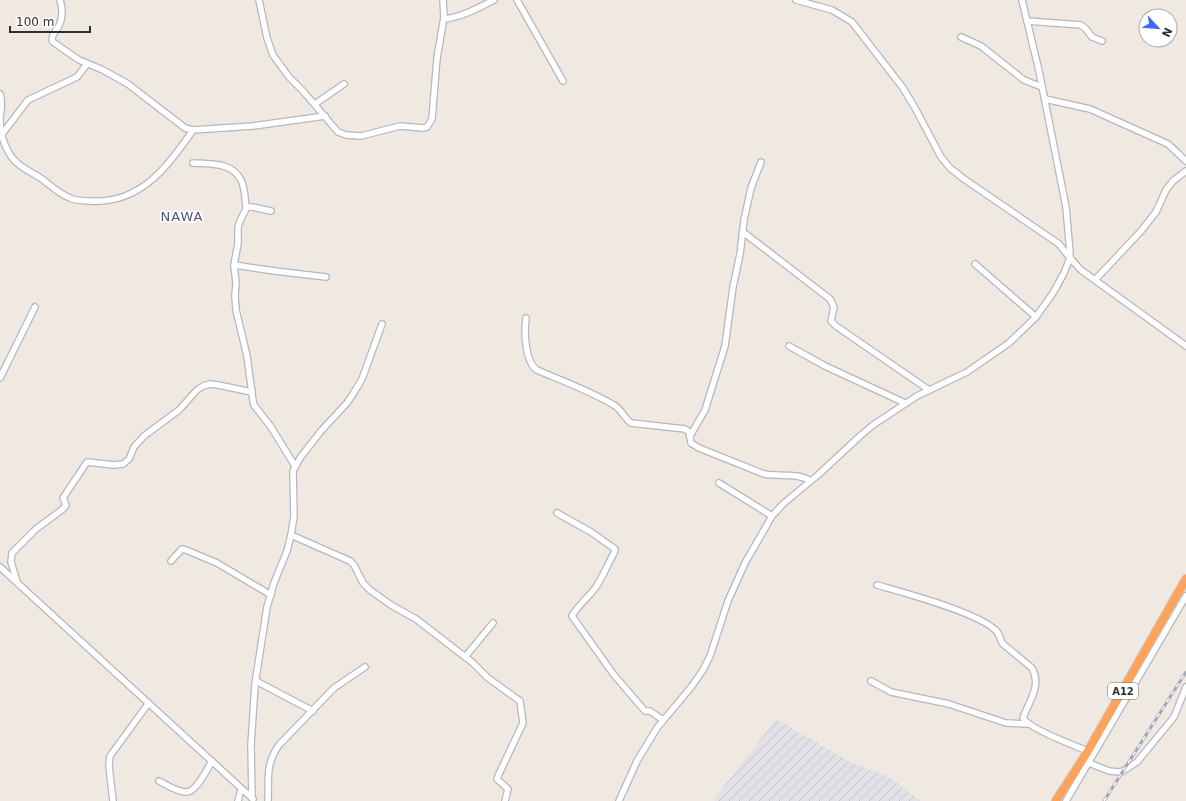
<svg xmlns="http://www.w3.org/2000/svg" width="1186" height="801" font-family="'DejaVu Sans',sans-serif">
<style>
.industrial{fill:url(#industrial-furrows)}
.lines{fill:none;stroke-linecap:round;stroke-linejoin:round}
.minor-casing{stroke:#b4b7c1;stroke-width:8}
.highway-casing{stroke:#c9c9c9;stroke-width:10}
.minor{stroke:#fff;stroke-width:5.5}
.highway{stroke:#ffa35c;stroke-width:8}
.rail-casing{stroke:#a3a6b8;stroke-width:3}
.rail{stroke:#fff;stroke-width:1.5;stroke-dasharray:4.5;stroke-linecap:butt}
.labels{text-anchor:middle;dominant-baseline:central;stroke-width:3.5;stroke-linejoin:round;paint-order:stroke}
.shield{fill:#fff;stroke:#6d6d6d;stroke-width:1}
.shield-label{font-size:10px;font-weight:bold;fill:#2e2e2e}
.quarter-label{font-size:13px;letter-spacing:1px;fill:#4d5680;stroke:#fff}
</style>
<defs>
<pattern id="industrial-furrows" width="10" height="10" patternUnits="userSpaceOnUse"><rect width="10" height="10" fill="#e3e1e8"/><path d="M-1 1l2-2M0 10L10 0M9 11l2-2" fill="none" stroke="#c3c1c7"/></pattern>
</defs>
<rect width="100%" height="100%" fill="#efe9e1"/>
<polygon class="industrial" points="776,719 850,762 888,776 920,801 714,801 718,794"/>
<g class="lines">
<g class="minor-casing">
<g id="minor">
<path d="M60 0C63 9 63 17 59 26 56 31 52 34 52 40L53 42 79 60 103 70 128 84 185 128 193 130 253 126 325 116"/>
<polyline points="259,0 267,38 273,55 289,77 303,91 338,132 346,135 361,136 400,126 423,128 427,127 432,119 437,58 444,17 443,0"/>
<polyline points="517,0 563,81"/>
<polyline points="796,0 832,10 852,22 903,88 915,108 941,157 950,168 964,179 1059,244 1070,258 1081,270 1186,346"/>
<path d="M444 19C462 17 478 8 494 0"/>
<polyline points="1027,21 1081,25 1086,29 1092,37 1102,41"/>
<polyline points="961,37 981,46 1024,80 1042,87"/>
<path d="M0 94C3 102 1 109 0 118 0 129 3 143 9 153 16 166 30 171 42 179 51 186 59 194 70 198 76 201 84 201 91 201 140 204 168 167 193 130"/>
<polyline points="1045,99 1090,109 1168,144 1186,161"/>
<polyline points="315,104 344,84"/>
<polyline points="2,134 28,100 77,77 87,64"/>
<path d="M193 163C210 164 232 162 241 180 245 187 245 200 246 208"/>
<polyline points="271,211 252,207 247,207 240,221 238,227 238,243 234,265 236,283 235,296 236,310 247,356 253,401 254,405 271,427 295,466"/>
<polyline points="743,232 830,299 834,307 831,321 836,326 929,390"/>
<polyline points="975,264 1036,317"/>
<polyline points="234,265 275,271 326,277"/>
<polyline points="1095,280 1141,231 1156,212 1166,190 1173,181 1186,171"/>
<path d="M526 318C524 332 525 362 537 370 563 381 590 391 614 405 622 410 624 418 631 423L685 429 689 432 691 443 699 448 764 474C780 477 796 472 811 481"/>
<polyline points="789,346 825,366 905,403"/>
<polyline points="0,378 35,307"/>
<polyline points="690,436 705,410 725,346 733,287 740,254 744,220 751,188 761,162"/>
<polyline points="719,483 772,516"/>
<path d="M557 513 591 532 615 549 614 553C608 564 603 576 596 587 589 597 578 605 572 616L614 675 645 711H650L663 720"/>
<polyline points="291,535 350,561 354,565 363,583 370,590 391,605 416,619 473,663 488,678 520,701 523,723 498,776 497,779 508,789 505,801"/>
<polyline points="171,561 182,549 186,550 217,563 271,595"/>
<polyline points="0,567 253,799"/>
<polyline points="17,582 11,562 12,553 36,529 63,509 66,505 63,498 87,462 114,465 123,464 129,459 134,447 144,436 179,410 197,390 203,386 210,384 218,385 252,392"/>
<path d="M877 585C901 592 985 614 998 633 1000 637 1000 640 1003 644L1032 668C1042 686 1029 701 1023 718 1028 728 1075 746 1088 751"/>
<polyline points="465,657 493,623"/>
<polyline points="256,681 313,711"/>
<polyline points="871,681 891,692 949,704 1006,723 1027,724"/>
<polyline points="1087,764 1089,763 1109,771 1119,772 1123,771 1137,762 1174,717 1186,687"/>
<path d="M159 781C167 785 177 792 186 792 196 793 207 769 212 761"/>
<polyline points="252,798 251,745 255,684 267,607 274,583 287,551 291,535 294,516 293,471 300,458 321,431 347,403 353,394 362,379 382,324"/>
<polyline points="113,801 109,766 110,756 148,704"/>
<polyline points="238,801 241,789"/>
<path d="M268 801C269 779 265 765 279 745L334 688 365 667"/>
<polyline points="619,801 637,761 657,728 692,686 703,670 710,656 728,601 745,563 772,516 784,503 818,475 860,436 873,425 917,396 967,372 1009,343 1036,317 1053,293 1064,273 1070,258 1070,253 1066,207 1039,71 1022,0"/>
<polyline points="1066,801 1186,596"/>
</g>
</g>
<g class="highway-casing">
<polyline id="highway" points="1056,801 1088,751 1186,579"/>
</g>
<use href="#minor" class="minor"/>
<use href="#highway" class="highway"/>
<g class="rail-casing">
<polyline id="rail" points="1104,801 1186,672"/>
</g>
<use href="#rail" class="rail"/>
</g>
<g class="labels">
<rect class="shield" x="1108" y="683" width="30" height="16" rx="3"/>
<g class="shield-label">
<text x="1123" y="691">A12</text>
</g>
<g class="quarter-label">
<text x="182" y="216">NAWA</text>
</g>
</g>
<g transform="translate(1158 28) rotate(116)"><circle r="19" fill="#ffffff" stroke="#ababab"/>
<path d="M0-3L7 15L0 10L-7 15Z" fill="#4264fb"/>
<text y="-6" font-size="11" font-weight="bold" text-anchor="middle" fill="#2e2e2e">N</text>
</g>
<path d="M10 26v6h80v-6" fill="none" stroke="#2e2e2e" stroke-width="2"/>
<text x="16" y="26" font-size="12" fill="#2e2e2e" stroke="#ffffff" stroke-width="3" paint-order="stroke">100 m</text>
</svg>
